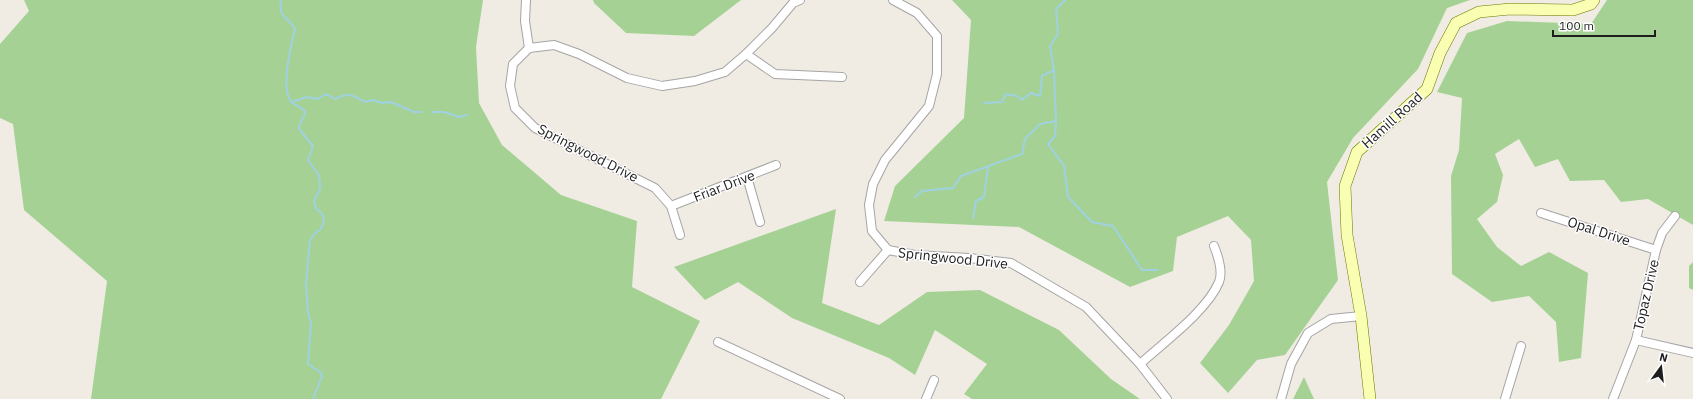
<svg xmlns="http://www.w3.org/2000/svg" width="1693" height="399" font-family="'IBM Plex Sans',sans-serif">
<style>
.forest{fill:#a5d294}
.lines{fill:none;stroke-linecap:round;stroke-linejoin:round}
.stream{stroke:#9fd1e1;stroke-width:2}
.street-casing{stroke:#a5a5a5;stroke-width:10}
.secondary-casing{stroke:#6a7a00;stroke-width:12}
.street{stroke:#fff;stroke-width:8}
.secondary{stroke:#f9feb2;stroke-width:11}
.labels{text-anchor:middle;dominant-baseline:central;stroke-width:3;stroke-linejoin:round;paint-order:stroke}
.street-label{font-size:14px;fill:#1e1e1e;stroke:#fff}
</style>
<rect width="100%" height="100%" fill="#f0ece3"/>
<g class="forest">
<polygon points="24,0 483,0 476,47 479,103 502,145 561,195 637,221 632,287 700,321 661,399 91,399 107,281 24,210 13,124 0,118 0,44 29,11"/>
<polygon points="593,0 741,0 694,36 626,33 594,3"/>
<polygon points="952,0 1470,0 1447,8 1418,69 1353,138 1327,182 1338,280 1285,355 1257,360 1228,393 1200,363 1229,325 1254,281 1251,240 1228,216 1177,237 1173,271 1130,287 1019,227 884,221 895,186 964,118 971,20"/>
<polygon points="1607,0 1693,0 1693,225 1648,199 1621,202 1604,180 1570,181 1558,159 1535,167 1519,139 1495,154 1503,175 1497,202 1477,219 1497,247 1521,266 1549,252 1588,273 1581,358 1559,362 1556,322 1529,296 1492,302 1452,274 1451,176 1459,150 1462,98 1437,92 1467,33 1507,21 1591,24"/>
<polygon points="836,209 822,303 879,325 927,292 980,290 1059,330 1111,379 1140,399 972,399 964,394 987,364 935,330 915,375 889,358 792,318 738,282 705,300 674,267"/>
<polygon points="1693,262 1693,290 1689,288 1689,266"/>
<polygon points="1304,377 1314,399 1293,399"/>
</g>
<g class="lines">
<g class="stream">
<path d="M281 0C278 19 288 16 295 29 291 45 281 86 290 100 293 105 301 107 305 111 305 118 299 122 299 129L313 146 308 160 319 175 320 183V189L314 201 316 208 323 215 324 222 320 230 315 233 310 240 306 284 308 312 311 324 308 364 320 372 322 376 313 399"/>
<path d="M292 103 294 101 308 97 318 99 326 94 335 99C349 92 353 95 365 102L373 100 382 103 391 102 414 112H422"/>
<polyline points="984,103 1002,102 1006,94 1017,96 1022,100 1031,93 1040,96 1042,76 1054,70"/>
<polyline points="432,112 444,112 459,117 467,115"/>
<polyline points="1056,121 1055,136 1048,144 1064,166 1068,197 1092,222 1113,226 1142,270 1158,270"/>
<polyline points="915,197 922,191 953,188 961,176 1022,154 1025,139 1040,124 1056,121 1054,70 1050,46 1058,34 1056,9 1065,0"/>
<polyline points="973,218 976,201 984,197 988,167"/>
</g>
<g class="street-casing">
<g id="street">
<polyline points="526,0 525,21 529,48"/>
<polyline points="893,0 917,13 937,36 937,74 929,106 885,160 873,184 869,205 872,231 888,250 915,255 969,258 1011,263 1086,307 1140,364 1167,399"/>
<polyline points="746,54 775,74 842,77"/>
<polyline points="747,177 760,222"/>
<polyline points="671,206 776,165"/>
<polyline points="1541,213 1656,250"/>
<polyline points="680,235 671,206 655,188 535,128 515,108 510,86 513,64 529,48 554,45 579,54 627,78 662,86 695,81 725,72 746,54 772,28 793,3 800,0"/>
<polyline points="860,282 888,250"/>
<polyline points="1636,340 1693,353"/>
<polyline points="718,342 840,399"/>
<path d="M1140 364C1163 343 1207 311 1219 282 1223 272 1218 256 1214 246"/>
<polyline points="926,399 934,380"/>
<polyline points="1281,399 1291,364 1308,333 1331,319 1361,316"/>
<polyline points="1505,399 1521,346"/>
<polyline points="1613,399 1636,340 1656,250 1662,233 1675,216"/>
</g>
</g>
<g class="secondary-casing">
<polyline id="secondary" points="1370,399 1361,316 1347,235 1345,186 1357,152 1427,89 1440,53 1456,23 1479,12 1510,9 1573,10 1591,4 1594,0"/>
</g>
<use href="#street" class="street"/>
<use href="#secondary" class="secondary"/>
</g>
<g class="labels">
<g class="street-label">
<text transform="translate(1392 120) rotate(-42)">Hamill Road</text>
<text transform="translate(588 153) rotate(27)">Springwood Drive</text>
<text transform="translate(724 186) rotate(-21)">Friar Drive</text>
<text transform="translate(1599 231) rotate(18)">Opal Drive</text>
<text transform="translate(953 258) rotate(6)">Springwood Drive</text>
<text transform="translate(1646 295) rotate(-77)">Topaz Drive</text>
</g>
</g>
<g transform="translate(1661 367) rotate(15)" stroke="#ffffff" stroke-width="3" paint-order="stroke">
<path d="M0-3L7 15L0 10L-7 15Z" fill="#1e1e1e"/>
<text y="-6" font-size="11" font-weight="bold" text-anchor="middle" fill="#1e1e1e">N</text>
</g>
<path d="M1553 30v6h102v-6" fill="none" stroke="#1e1e1e" stroke-width="2"/>
<text x="1559" y="30" font-size="12" fill="#1e1e1e" stroke="#ffffff" stroke-width="3" paint-order="stroke">100 m</text>
</svg>
